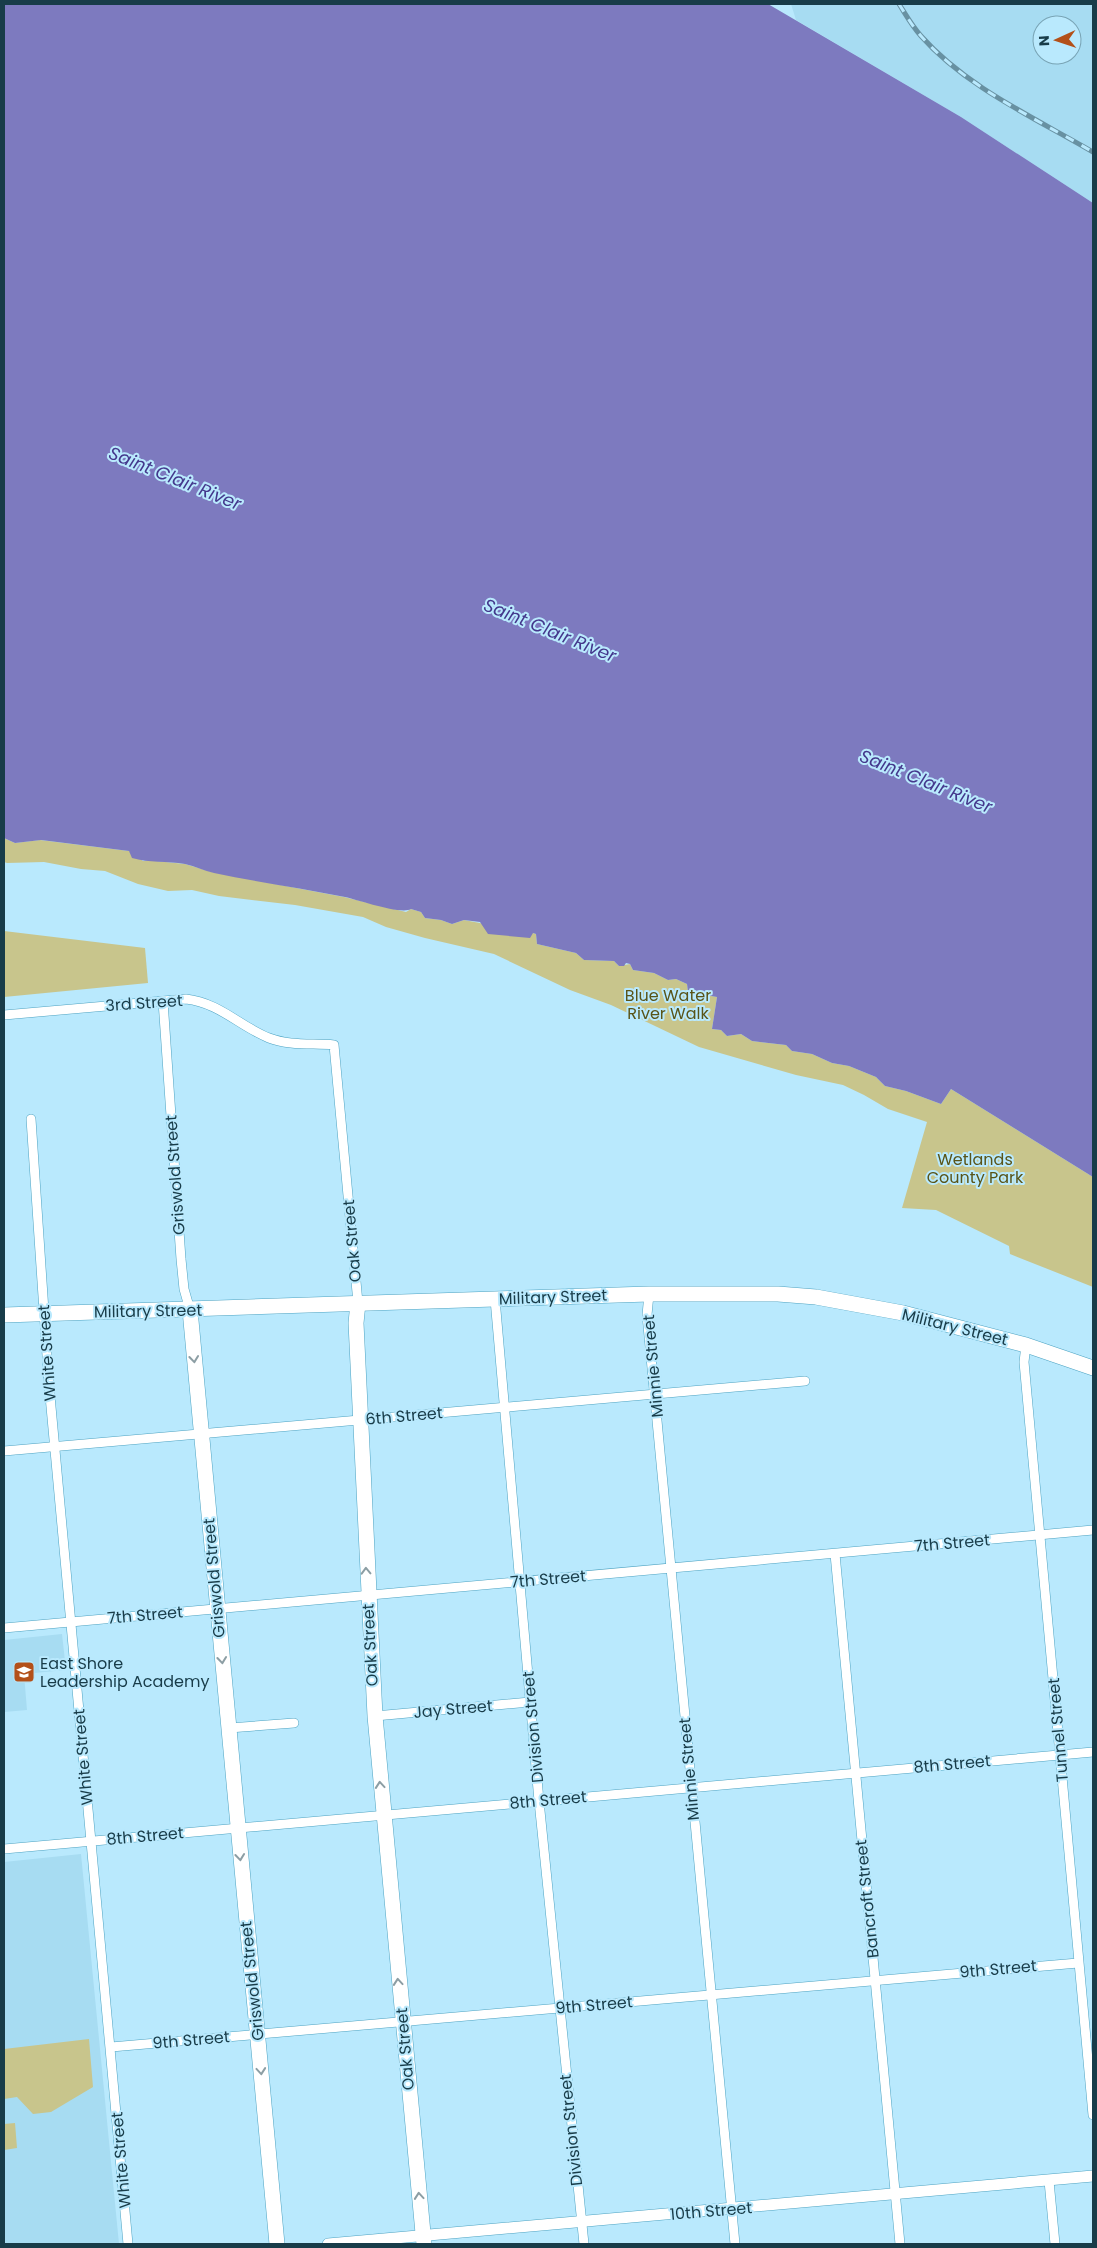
<svg xmlns="http://www.w3.org/2000/svg" width="1097" height="2248" font-family="Poppins,sans-serif">
<style>
.built{fill:#a7dcf2;fill-rule:evenodd}
.green{fill:#c8c58c}
.water{fill:#7d7abf}
.lines{fill:none;stroke-linecap:round;stroke-linejoin:round}
.minor-casing{stroke:#4da3c2;stroke-width:10}
.tertiary-casing{stroke:#4da3c2;stroke-width:12}
.primary-casing{stroke:#4da3c2;stroke-width:16}
.minor{stroke:#fff;stroke-width:9}
.tertiary{stroke:#fff;stroke-width:11}
.primary{stroke:#fff;stroke-width:15}
.rail-casing{stroke:#6891a2;stroke-width:5}
.rail{stroke:#b9e9fd;stroke-width:3;stroke-dasharray:9;stroke-linecap:butt}
.oneway{stroke:#8c9ea4}
.labels{text-anchor:middle;dominant-baseline:central;stroke-width:4;stroke-linejoin:round;paint-order:stroke}
.park-label{font-size:16px;fill:#595418;stroke:#b9e9fd}
.street-label{font-size:16px;fill:#183c49;stroke:#b9e9fd}
.poi-label{font-size:16px;fill:#183c49;stroke:#b9e9fd;text-anchor:start}
.water-label{font-size:18px;font-style:italic;fill:#44388c;stroke:#b9e9fd}
</style>
<rect width="100%" height="100%" fill="#b9e9fd"/>
<g class="built">
<path d="M791 4H1093V203L961 117 796 20ZM1042 25H1072V55H1042Z"/>
<polygon points="62,1634 66,1670 24,1674 27,1710 4,1712 4,1640"/>
<polygon points="81,1854 119,2244 4,2244 4,1862"/>
</g>
<g class="green">
<polygon points="4,838 15,843 40,840 129,851 143,861 156,861 185,864 212,872 344,897 406,912 411,909 421,912 425,918 441,920 452,924 464,920 533,933 536,934 537,944 576,953 584,960 614,961 619,966 630,964 633,970 654,973 668,980 676,979 687,984 688,992 717,997 712,1029 721,1030 727,1036 741,1034 752,1041 786,1045 792,1051 812,1054 832,1063 849,1066 876,1077 885,1086 906,1091 941,1104 951,1089 1093,1177 1093,1287 1010,1254 1009,1246 936,1210 902,1208 927,1122 888,1109 864,1095 843,1085 796,1075 699,1047 611,1005 570,990 494,954 425,938 386,927 363,917 295,905 219,896 192,890 168,891 138,884 105,871 81,869 44,862 7,863 4,862"/>
<polygon points="4,931 145,948 148,983 4,997"/>
<polygon points="89,2039 93,2087 51,2112 33,2114 17,2097 4,2099 4,2049"/>
<polygon points="15,2123 17,2148 4,2150 4,2124"/>
</g>
<path class="water" d="M4 4H768L961 117 1093 203V1177L951 1089 941 1104 906 1091 885 1086 876 1077 849 1066 832 1063 812 1054 792 1051 786 1045 752 1041 741 1034 727 1036 721 1030 712 1029 717 997 688 992 687 984 676 979 668 980 654 973 633 970 630 964 626 963 624 966H619L614 961 584 960 576 953 537 944 536 934 533 933 530 938 488 934 480 922 464 920 452 924 441 920 425 918 421 912 411 909C401 915 359 900 345 897 301 888 257 882 214 873 204 871 195 866 185 864 167 861 149 863 132 858L129 851 41 840 15 843 4 838Z"/>
<g class="lines">
<g class="minor-casing">
<g id="minor">
<polyline points="163,1001 181,1259 184,1289 190,1310"/>
<path d="M4 1015 186 999C220 1003 239 1026 269 1038 290 1046 312 1043 334 1045L358 1303"/>
<polyline points="31,1119 49,1385 128,2244"/>
<polyline points="649,1294 647,1315 735,2244"/>
<polyline points="495,1299 539,1801 584,2244"/>
<polyline points="1026,1345 1024,1362 1093,2115"/>
<polyline points="4,1451 805,1381"/>
<polyline points="835,1554 900,2244"/>
<polyline points="4,1628 1093,1530"/>
<polyline points="375,1716 530,1702"/>
<polyline points="229,1728 294,1723"/>
<polyline points="4,1849 1093,1752"/>
<polyline points="111,2047 1078,1963"/>
<polyline points="1049,2181 1055,2244"/>
</g>
</g>
<g class="tertiary-casing">
<polyline id="tertiary" points="328,2244 1093,2176"/>
</g>
<g class="primary-casing">
<g id="primary">
<polyline points="358,1303 356,1323 375,1716 424,2244"/>
<polyline points="190,1310 277,2244"/>
<polyline points="4,1315 649,1294 778,1294 816,1297 903,1313 1026,1345 1093,1368"/>
</g>
</g>
<use href="#minor" class="minor"/>
<use href="#tertiary" class="tertiary"/>
<use href="#primary" class="primary"/>
<g class="rail-casing">
<path id="rail" d="M899 4C906 15 912 26 921 36 966 87 1035 118 1093 152"/>
</g>
<use href="#rail" class="rail"/>
</g>
<defs><path id="oneway-chevron" d="M-2-3.5L2.5 0L-2 3.5" fill="none" stroke-width="1.6" stroke-linecap="round" stroke-linejoin="round" transform="scale(1.25)"/></defs>
<g class="oneway">
<use href="#oneway-chevron" transform="translate(194 1359) rotate(84)"/>
<use href="#oneway-chevron" transform="translate(366 1571) rotate(-92)"/>
<use href="#oneway-chevron" transform="translate(222 1660) rotate(84)"/>
<use href="#oneway-chevron" transform="translate(380 1785) rotate(-95)"/>
<use href="#oneway-chevron" transform="translate(240 1857) rotate(84)"/>
<use href="#oneway-chevron" transform="translate(398 1982) rotate(-95)"/>
<use href="#oneway-chevron" transform="translate(261 2071) rotate(85)"/>
<use href="#oneway-chevron" transform="translate(419 2196) rotate(-95)"/>
</g>
<defs>
<g id="school-square" transform="scale(1.125)"><rect x="-9" y="-9" width="18" height="18" rx="4" fill="#b35019" stroke="#b9e9fd"/><path d="M0-5L7-2L0 1L-7-2ZM-4 1L0 2.5L4 1V4Q0 6-4 4Z" fill="#fff"/></g>
</defs>
<g fill-rule="evenodd">
<use href="#school-square" x="24" y="1672"/>
</g>
<g class="labels">
<g class="park-label">
<text x="668" y="995">Blue Water<tspan x="668" dy="18">River Walk</tspan></text>
<text x="975" y="1159">Wetlands<tspan x="975" dy="18">County Park</tspan></text>
</g>
<g class="street-label">
<text transform="translate(144 1003) rotate(-4)">3rd Street</text>
<text transform="translate(175 1175) rotate(-94)">Griswold Street</text>
<text transform="translate(352 1241) rotate(-95)">Oak Street</text>
<text transform="translate(553 1297) rotate(-2)">Military Street</text>
<text transform="translate(148 1311) rotate(-1)">Military Street</text>
<text transform="translate(955 1327) rotate(14)">Military Street</text>
<text transform="translate(47 1353) rotate(-94)">White Street</text>
<text transform="translate(653 1366) rotate(-95)">Minnie Street</text>
<text transform="translate(404 1416) rotate(-5)">6th Street</text>
<text transform="translate(952 1543) rotate(-5)">7th Street</text>
<text transform="translate(214 1578) rotate(-95)">Griswold Street</text>
<text transform="translate(548 1579) rotate(-5)">7th Street</text>
<text transform="translate(145 1615) rotate(-5)">7th Street</text>
<text transform="translate(370 1645) rotate(-93)">Oak Street</text>
<text transform="translate(453 1709) rotate(-5)">Jay Street</text>
<text transform="translate(533 1727) rotate(-95)">Division Street</text>
<text transform="translate(1058 1730) rotate(-95)">Tunnel Street</text>
<text transform="translate(83 1757) rotate(-95)">White Street</text>
<text transform="translate(952 1764) rotate(-5)">8th Street</text>
<text transform="translate(689 1769) rotate(-95)">Minnie Street</text>
<text transform="translate(548 1800) rotate(-5)">8th Street</text>
<text transform="translate(145 1836) rotate(-5)">8th Street</text>
<text transform="translate(867 1899) rotate(-96)">Bancroft Street</text>
<text transform="translate(998 1969) rotate(-5)">9th Street</text>
<text transform="translate(252 1981) rotate(-96)">Griswold Street</text>
<text transform="translate(594 2005) rotate(-5)">9th Street</text>
<text transform="translate(191 2040) rotate(-5)">9th Street</text>
<text transform="translate(405 2049) rotate(-95)">Oak Street</text>
<text transform="translate(571 2130) rotate(-96)">Division Street</text>
<text transform="translate(121 2160) rotate(-95)">White Street</text>
<text transform="translate(711 2211) rotate(-5)">10th Street</text>
</g>
<g class="poi-label">
<text x="40" y="1663">East Shore<tspan x="40" dy="18">Leadership Academy</tspan></text>
</g>
<g class="water-label">
<text transform="translate(175 478) rotate(22)">Saint Clair River</text>
<text transform="translate(550 630) rotate(22)">Saint Clair River</text>
<text transform="translate(926 781) rotate(22)">Saint Clair River</text>
</g>
</g>
<rect width="1097" height="2248" fill="none" stroke="#183c49" stroke-width="10"/>
<g transform="translate(1057 40) rotate(267)"><circle r="24" fill="#b9e9fd" stroke="#79a4b5"/>
<path d="M0-4L9 19L0 12L-9 19Z" fill="#b35019"/>
<text y="-8" font-size="14" font-weight="bold" text-anchor="middle" fill="#183c49">N</text>
</g>
</svg>
